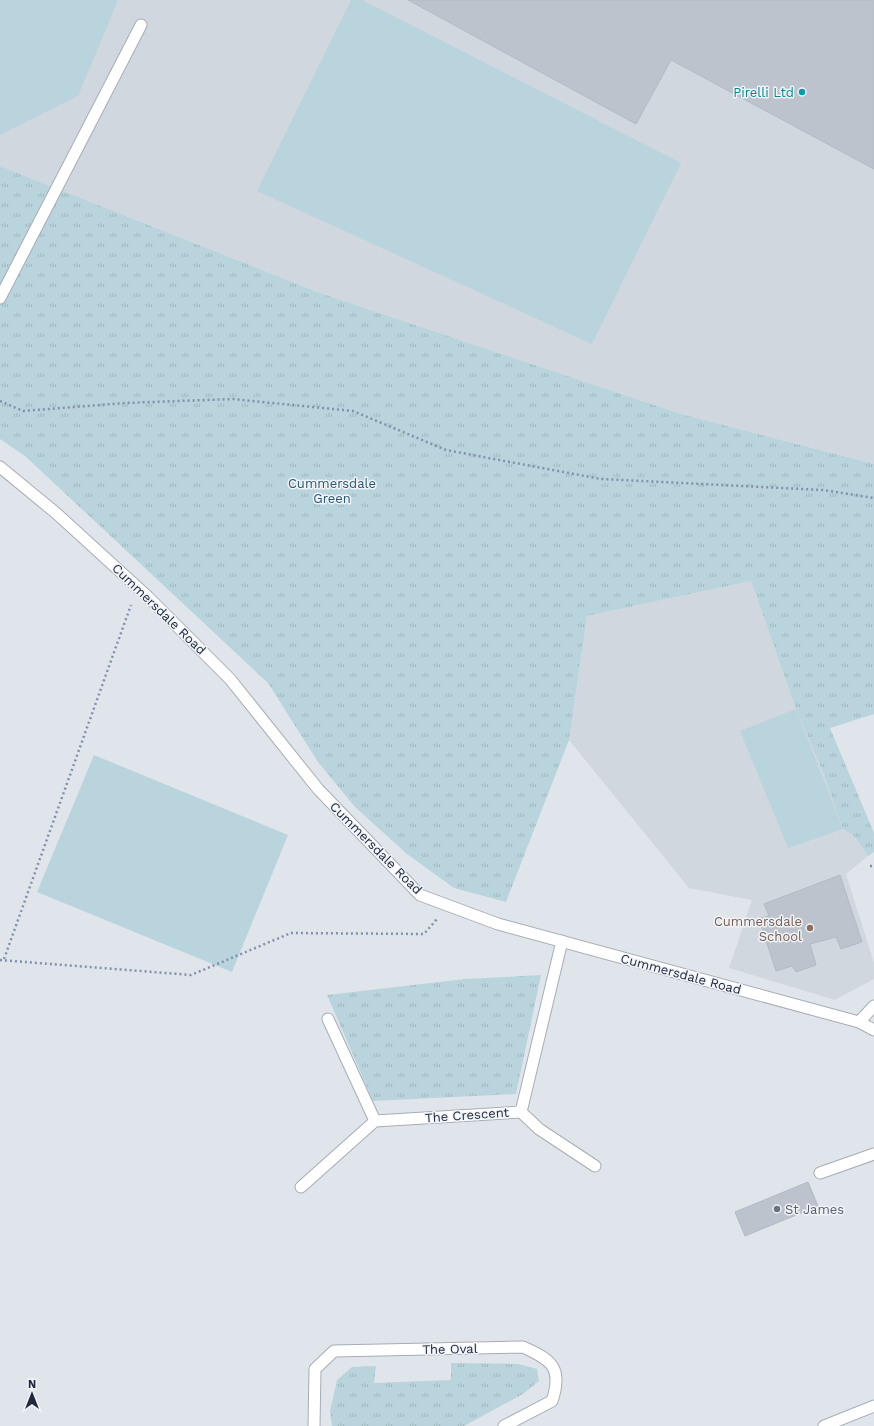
<svg xmlns="http://www.w3.org/2000/svg" width="874" height="1426" font-family="'Work Sans',sans-serif">
<style>
.built{fill:#d1d7df}
.grass{fill:url(#grass-tufts)}
.pitch{fill:#b9d4dc}
.building{fill:#bcc3cc;stroke:#b2bac4}
.lines{fill:none;stroke-linecap:round;stroke-linejoin:round}
.service-casing{stroke:#a7adb6;stroke-width:13}
.minor-casing{stroke:#a7adb6;stroke-width:13}
.tertiary-casing{stroke:#a7adb6;stroke-width:13}
.path{stroke:#8090ae;stroke-width:2.5;stroke-dasharray:2 3;stroke-linecap:butt}
.service{stroke:#fff;stroke-width:11}
.minor{stroke:#fff;stroke-width:11}
.tertiary{stroke:#fff;stroke-width:11}
.culture-dot{fill:#0f9aa8;stroke:#f0f4f8;stroke-width:1.5}
.education-dot{fill:#8d6e63;stroke:#f0f4f8;stroke-width:1.5}
.worship-dot{fill:#6b7280;stroke:#f0f4f8;stroke-width:1.5}
.labels{text-anchor:middle;dominant-baseline:central;stroke-width:3;stroke-linejoin:round;paint-order:stroke}
.culture-label{font-size:13px;fill:#0d838f;stroke:#f0f4f8;text-anchor:end}
.park-label{font-size:13px;fill:#2b5872;stroke:#f0f4f8}
.street-label{font-size:13px;fill:#21293b;stroke:#f0f4f8}
.education-label{font-size:13px;fill:#785e54;stroke:#f0f4f8;text-anchor:end}
.worship-label{font-size:13px;fill:#5b616d;stroke:#f0f4f8;text-anchor:start}
</style>
<defs>
<pattern id="grass-tufts" width="24" height="20" patternUnits="userSpaceOnUse"><rect width="24" height="20" fill="#b9d4dc"/><path d="M3 7l-1-3M5 7V3M7 7l1-3M15 17l-1-3M17 17v-4M19 17l1-3" fill="none" stroke="#9fb6be"/></pattern>
</defs>
<rect width="100%" height="100%" fill="#e0e5eb"/>
<g class="built">
<polygon points="0,0 874,0 874,464 681,414 320,293 0,166"/>
<polygon points="751,581 796,709 820,765 843,829 854,836 868,856 846,874 874,963 874,979 835,1000 729,968 752,900 689,888 569,740 587,616"/>
</g>
<g class="grass">
<polygon points="0,166 320,293 681,414 874,464 874,714 830,728 874,833 874,852 868,856 854,836 843,829 820,765 796,709 751,581 587,616 569,740 506,902 454,888 407,854 355,807 318,762 268,683 25,456 0,439"/>
<polygon points="541,975 516,1094 373,1101 327,995 465,979"/>
<polygon points="451,1363 519,1364 537,1369 539,1381 523,1394 464,1426 332,1426 330,1411 337,1380 352,1367 376,1366 374,1383 451,1380"/>
</g>
<g class="pitch">
<polygon points="0,0 118,0 78,96 0,135"/>
<polygon points="351,0 362,0 681,163 592,344 257,191"/>
<polygon points="796,709 843,829 788,848 740,731"/>
<polygon points="94,755 288,835 232,972 37,892"/>
</g>
<g class="building">
<polygon points="408,0 874,0 874,169 671,60 636,124"/>
<polygon points="840,875 862,942 841,949 836,937 810,944 816,965 796,972 792,966 776,971 759,919 769,916 764,904"/>
<polygon points="808,1182 818,1206 745,1236 735,1212"/>
</g>
<g class="lines">
<g class="service-casing">
<g id="service">
<polyline points="0,298 141,25"/>
<polyline points="859,1022 874,1006"/>
<polyline points="521,1112 539,1129 595,1166"/>
<polyline points="820,1173 874,1154"/>
<polyline points="301,1187 375,1121"/>
</g>
</g>
<g class="minor-casing">
<g id="minor">
<polyline points="328,1019 375,1121 521,1112 562,941"/>
<path d="M314 1426 315 1369 334 1351 523 1347C552 1360 563 1368 552 1401L504 1426"/>
<polyline points="824,1426 874,1406"/>
</g>
</g>
<g class="tertiary-casing">
<polyline id="tertiary" points="0,467 56,513 147,596 230,679 318,789 420,895 498,924 859,1022 874,1030"/>
</g>
<g class="path">
<polyline points="0,401 23,411 125,403 233,399 353,411 446,450 601,479 823,490 874,498"/>
<polyline points="870,866 874,866"/>
<polyline points="4,959 131,605"/>
<polyline points="0,960 191,975 291,933 424,934 437,919"/>
</g>
<use href="#service" class="service"/>
<use href="#minor" class="minor"/>
<use href="#tertiary" class="tertiary"/>
</g>
<circle class="culture-dot" cx="802" cy="92" r="4"/>
<circle class="education-dot" cx="810" cy="928" r="4"/>
<circle class="worship-dot" cx="777" cy="1209" r="4"/>
<g class="labels">
<g class="culture-label">
<text x="794" y="92">Pirelli Ltd</text>
</g>
<g class="park-label">
<text x="332" y="483">Cummersdale<tspan x="332" dy="15">Green</tspan></text>
</g>
<g class="street-label">
<text transform="translate(159 609) rotate(44)">Cummersdale Road</text>
<text transform="translate(376 848) rotate(45)">Cummersdale Road</text>
<text transform="translate(681 974) rotate(15)">Cummersdale Road</text>
<text transform="translate(467 1115) rotate(-4)">The Crescent</text>
<text transform="translate(450 1349) rotate(-1)">The Oval</text>
</g>
<g class="education-label">
<text x="802" y="921">Cummersdale<tspan x="802" dy="15">School</tspan></text>
</g>
<g class="worship-label">
<text x="785" y="1209">St James</text>
</g>
</g>
<g transform="translate(32 1394)" stroke="#f0f4f8" stroke-width="3" paint-order="stroke">
<path d="M0-3L7 15L0 10L-7 15Z" fill="#21293b"/>
<text y="-6" font-size="11" font-weight="bold" text-anchor="middle" fill="#21293b">N</text>
</g>
</svg>
